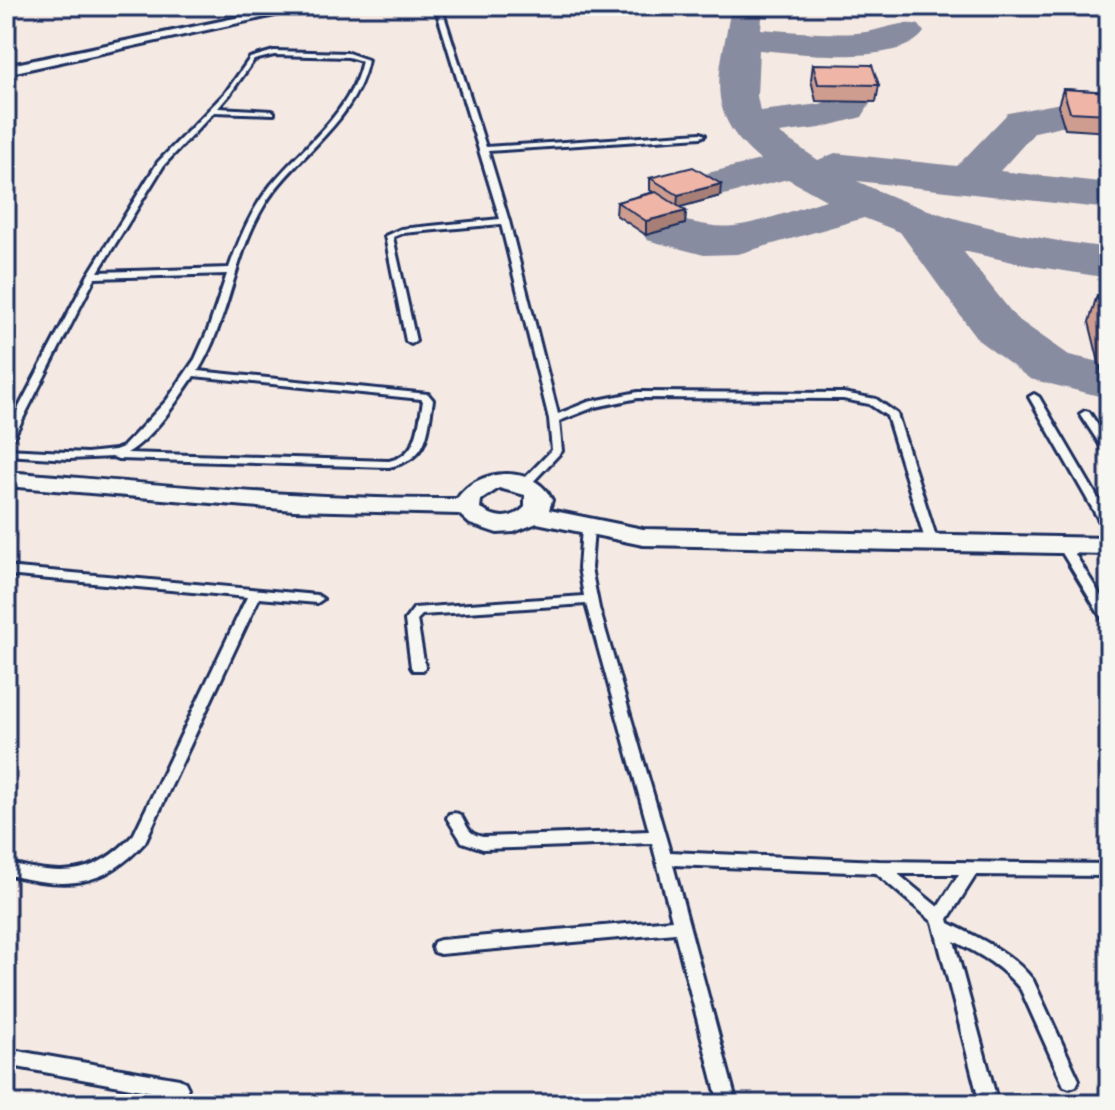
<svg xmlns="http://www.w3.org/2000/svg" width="1115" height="1110" font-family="Dekko,sans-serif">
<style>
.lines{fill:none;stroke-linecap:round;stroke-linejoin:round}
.taxiway{fill:#888ca0;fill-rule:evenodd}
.service-casing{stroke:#1b2f5e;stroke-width:6}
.minor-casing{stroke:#1b2f5e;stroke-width:6}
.service{fill:#f6f6f2;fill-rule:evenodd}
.minor{fill:#f6f6f2;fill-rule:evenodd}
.wall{fill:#ce9d90;stroke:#1b2f5e;stroke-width:2}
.shaded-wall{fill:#a77f76;stroke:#1b2f5e;stroke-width:2}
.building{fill:#efb6a8;stroke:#1b2f5e;stroke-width:2}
</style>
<rect width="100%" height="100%" fill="#f5e9e3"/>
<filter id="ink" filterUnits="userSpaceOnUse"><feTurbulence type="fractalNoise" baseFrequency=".0125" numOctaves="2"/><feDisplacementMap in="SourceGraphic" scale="16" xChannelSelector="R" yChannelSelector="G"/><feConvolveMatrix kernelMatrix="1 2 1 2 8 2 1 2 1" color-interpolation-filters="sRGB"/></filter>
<g filter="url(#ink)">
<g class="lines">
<path class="taxiway" d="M731 6H763L761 29C793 31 825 35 857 33 879 32 898 20 919 25L924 32C900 67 798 53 759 50L757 96 760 111 820 104 852 90 866 94 871 102 862 117 820 128 779 133 818 160 835 153 957 166 1008 113 1061 103 1075 107 1081 115 1075 123 1035 132 1000 171 1109 183V209L857 181C937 220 1021 237 1109 248V278L1026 265 963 251 1016 318 1069 355 1109 364V396L1103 397 1030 379 978 340 900 232 864 218 738 254 704 255 647 240 640 230 647 220C677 213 704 230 734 226 765 222 796 209 826 200L788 179 704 200 688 196 682 187 688 178 760 160C700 110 721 73 731 6Z"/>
<g class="service-casing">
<g id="service">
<polygon points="435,6 441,6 486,147 701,133 705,135 701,137 488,151 509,221 558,414 588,402 638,392 843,393 876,399 897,414 938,543 936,546 928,546 926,543 887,416 869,404 843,399 638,398 595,407 559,421 562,451 529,486 521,486 519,484 521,482 552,450 549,419 501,224 403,233 393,237 416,341 411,344 406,341 385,236 401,229 500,219"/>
<path d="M274 51 348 53 368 60C356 122 297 154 265 204 233 256 230 319 198 371L428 394 433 400C427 434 429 459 389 467L118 459 113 457 69 459 6 455V449L87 453 115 450 123 447 167 400 195 359 208 330 227 274 95 278 11 442 6 445V432L88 275 158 162 226 92 250 58ZM274 55 348 57 362 61C351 113 303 146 271 185 251 210 239 239 229 268L98 272 164 165 214 112 274 114V112L272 111 218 108 230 94 254 60ZM194 376 421 399 423 401C418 425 419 455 389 461L127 453C153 438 177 401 194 376Z"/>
<polygon points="1034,394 1039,397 1109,517 1109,531 1103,527 1029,397"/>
<polygon points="1085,411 1089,412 1109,442 1109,453 1105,452 1080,414"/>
<path d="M588 524 594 528 591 568 599 608 670 852 879 861 1109 864V876L976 875 948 919 949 923C980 939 1011 952 1033 980L1079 1080 1076 1086 1070 1088 1064 1086 1021 990C1003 967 980 954 954 941L998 1104H980L933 922 876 873 673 865 737 1104H719L675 933 440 954 434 952 432 947 434 942 440 940 672 920 652 843 483 849 462 842 447 818 449 814C465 810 462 823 471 832 474 835 479 836 483 837L649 831 586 604 422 615 417 620 425 667 423 670H413L411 667 405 620 414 608 584 596 579 568 582 528ZM898 874H959L938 907Z"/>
<polygon points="1064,542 1068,543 1109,609 1109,623 1104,622 1058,546"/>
<path d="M6 567 317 595 323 599 317 603 259 598 145 842C103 889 64 889 6 874V862C60 876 94 878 134 834L247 597 6 575Z"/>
<polygon points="6,1049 179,1079 185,1082 188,1088 185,1094 179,1097 6,1065"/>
</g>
</g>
<g class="minor-casing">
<g id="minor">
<polygon points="292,6 316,6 6,74 6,66"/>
<path d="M6 472C156 484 306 500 457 499 477 467 535 464 552 500L549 510 643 529 1109 538V554L643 545 537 523 514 532 497 533 470 524 459 514 294 510 6 486ZM499 488 525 495V507C511 521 495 519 480 508L481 500Z"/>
</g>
</g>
<use href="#service" class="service"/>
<use href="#minor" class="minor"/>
</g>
<g class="wall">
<polygon points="813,64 879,85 876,102 816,101 811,80"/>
<polygon points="1063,89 1109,92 1109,132 1065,129 1058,106"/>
<polygon points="650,178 720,196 680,207 686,211 685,224 646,235 616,215 617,202 653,192 650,190"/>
<polygon points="1097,295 1109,296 1109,403 1089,322"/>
</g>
<g class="shaded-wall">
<polygon points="721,184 720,196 677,208 678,195"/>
<polygon points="686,211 685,224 646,235 646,221"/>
</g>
<g class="building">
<polygon points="813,64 872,65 879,85 818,84"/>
<polygon points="1063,89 1109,92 1109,114 1070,112"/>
<polygon points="693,167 721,184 678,195 650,178"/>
<polygon points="656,192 686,211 646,221 617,202"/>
<polygon points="1097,295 1109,296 1109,341"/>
</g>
</g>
<rect width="1115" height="1110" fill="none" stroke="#f6f6f2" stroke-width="32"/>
<rect x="16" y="16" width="1083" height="1078" fill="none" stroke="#1b2f5e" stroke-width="3" filter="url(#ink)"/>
</svg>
